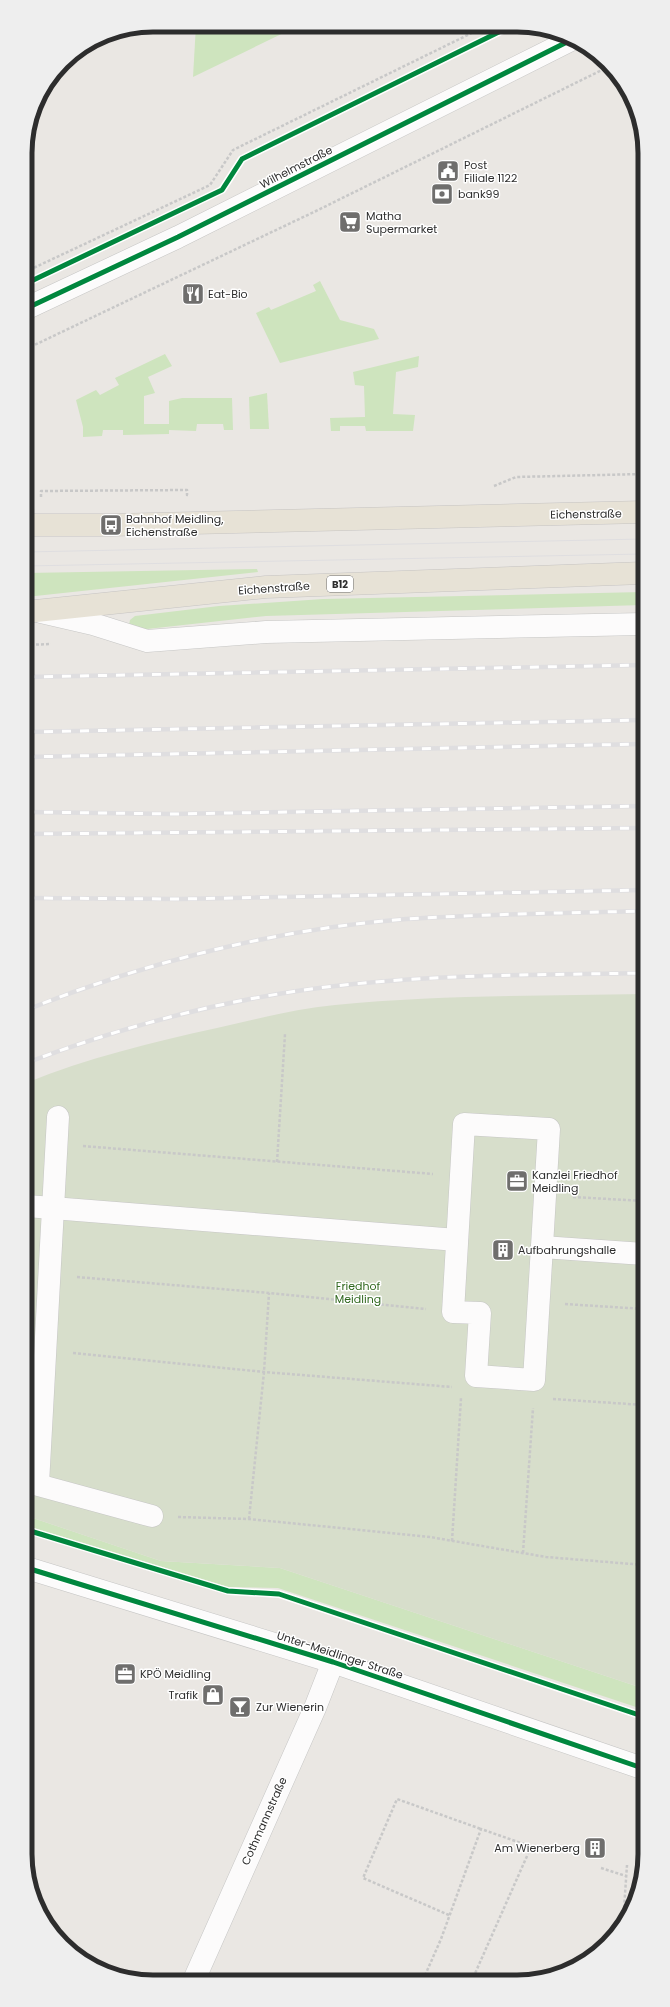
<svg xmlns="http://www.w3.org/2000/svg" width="670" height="2007" font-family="Poppins,sans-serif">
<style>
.green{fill:#cee4be}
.cemetery{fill:#d7decb}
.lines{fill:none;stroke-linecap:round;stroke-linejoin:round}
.minor-casing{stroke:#c6c6c5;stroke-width:23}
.major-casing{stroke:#c6c4c3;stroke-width:23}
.path{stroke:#c8c8c8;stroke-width:2.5;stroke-dasharray:3 2;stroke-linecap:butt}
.minor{stroke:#fcfbfb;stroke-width:22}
.major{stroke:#e7e2d6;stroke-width:22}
.tram{stroke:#dfdee0;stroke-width:1}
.rail-casing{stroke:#dfdee0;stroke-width:4.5}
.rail{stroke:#fff;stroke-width:3;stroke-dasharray:9;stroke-linecap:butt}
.cycleway-casing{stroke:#fff;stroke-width:8}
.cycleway{stroke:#00873e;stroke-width:5}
.labels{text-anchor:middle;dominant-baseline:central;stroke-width:3;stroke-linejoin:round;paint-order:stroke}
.shield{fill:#fff;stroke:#6c6c6c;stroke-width:1}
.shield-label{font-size:10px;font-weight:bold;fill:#2d2d2d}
.poi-label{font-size:11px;fill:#2d2d2d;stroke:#fff;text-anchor:start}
.street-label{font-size:11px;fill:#2d2d2d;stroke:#fff}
.park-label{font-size:11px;fill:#30681f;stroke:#fff}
.rim{fill:none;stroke:#2d2d2d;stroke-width:5}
</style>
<rect width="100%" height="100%" fill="#eae7e3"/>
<g class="green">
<polygon points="196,25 298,26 193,77"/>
<polygon points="320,281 340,320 374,329 379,339 280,363 256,313 269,307 271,310 316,291 313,285"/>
<polygon points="165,354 172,366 148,377 155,393 144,396 144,424 169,424 169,401 182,398 232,398 233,430 224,430 223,424 197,424 196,431 169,430 169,434 123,435 123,430 103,430 102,436 83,437 83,427 76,400 96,390 100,395 119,385 115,378"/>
<polygon points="419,356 418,367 396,372 393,414 415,415 413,431 366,431 365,426 340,426 340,431 331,431 330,418 365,417 364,386 355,385 353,372"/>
<polygon points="267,393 269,429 250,429 249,397"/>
<polygon points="257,569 258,572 26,597 26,573"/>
<polygon points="643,592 643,605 266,616 138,630 129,625 130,620 135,616 219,606 323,599"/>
<polygon points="27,1516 161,1561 280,1568 645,1689 645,1710 278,1588 228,1587 27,1526"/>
</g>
<path class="cemetery" d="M644 994 645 1689 280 1568 161 1561 27 1516 26 1083C87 1058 153 1042 217 1028 256 1019 295 1009 335 1005 437 995 541 996 644 994Z"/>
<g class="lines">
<g class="minor-casing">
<g id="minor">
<polyline points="25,309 178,237 573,39"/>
<polyline points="41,612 93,624 147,641 266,632 643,624"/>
<polygon points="464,1124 549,1129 534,1380 476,1376 480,1313 453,1312"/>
<polyline points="27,1206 457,1240"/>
<polyline points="542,1247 644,1254"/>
<polyline points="27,1482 152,1516"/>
<polyline points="38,1484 58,1117"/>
<polyline points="27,1568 333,1662 645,1769"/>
<polyline points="194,1980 315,1708 333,1662"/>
</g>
</g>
<g class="major-casing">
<g id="major">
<polyline points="26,525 111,525 643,512"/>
<polyline points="26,612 266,587 643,573"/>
</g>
</g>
<g class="path">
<polyline points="25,272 210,185 233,150 484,27"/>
<polyline points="26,349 316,211 610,66"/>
<polyline points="494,486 516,477 643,474"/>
<polyline points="41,497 41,491 187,490 187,495 189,495"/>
<polyline points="26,645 51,644"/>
<polyline points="83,1146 433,1174"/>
<polyline points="277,1162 285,1034"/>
<polyline points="573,1197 644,1201"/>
<polyline points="77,1277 269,1293 426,1309"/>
<polyline points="565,1304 644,1309"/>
<polyline points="73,1353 264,1372 452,1387"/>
<polyline points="553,1399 644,1405"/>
<polyline points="178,1517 249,1519 430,1537 546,1557 644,1565"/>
<polyline points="249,1519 264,1372 269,1293"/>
<polyline points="452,1541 461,1398"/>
<polyline points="523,1553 533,1408"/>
<polyline points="601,1868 626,1876"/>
<polyline points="624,1909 630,1911"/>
<polyline points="449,1915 363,1878 397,1799 481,1829"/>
<polyline points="611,1940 624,1909 627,1865"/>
<polyline points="423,1980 441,1939 481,1829 541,1850"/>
<polyline points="477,1980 473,1978 531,1847"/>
</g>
<use href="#minor" class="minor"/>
<use href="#major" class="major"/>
<g class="tram">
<polyline points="26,552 643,539"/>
<polyline points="26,566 643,554"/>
</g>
<g class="rail-casing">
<g id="rail">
<polyline points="26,677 643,665"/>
<polyline points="26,732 643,720"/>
<polyline points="26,757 643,744"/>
<polyline points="26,812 172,814 643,806"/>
<polyline points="26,834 643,828"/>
<polyline points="26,898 180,899 644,890"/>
<path d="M26 1010C146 962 277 929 406 919 485 914 565 913 644 911"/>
<path d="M26 1063C132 1023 241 995 354 984 450 974 547 975 644 973"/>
</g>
</g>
<use href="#rail" class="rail"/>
<g class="cycleway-casing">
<g id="cycleway">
<polyline points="25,284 222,190 242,159 509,27"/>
<polyline points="25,309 178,237 573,39"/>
<polyline points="27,1530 228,1591 279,1594 645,1717"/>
<polyline points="27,1568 333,1662 645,1769"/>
</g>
</g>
<use href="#cycleway" class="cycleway"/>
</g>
<defs>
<g id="civic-square" transform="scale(1.15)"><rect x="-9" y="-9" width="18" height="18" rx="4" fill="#6f6e6d" stroke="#fff"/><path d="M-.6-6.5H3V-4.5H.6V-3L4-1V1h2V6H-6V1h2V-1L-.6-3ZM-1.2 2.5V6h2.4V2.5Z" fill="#fff"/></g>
<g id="bank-square" transform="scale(1.15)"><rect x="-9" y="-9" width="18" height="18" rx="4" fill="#6f6e6d" stroke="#fff"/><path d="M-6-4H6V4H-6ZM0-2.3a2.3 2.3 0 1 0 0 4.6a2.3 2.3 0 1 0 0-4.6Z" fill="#fff"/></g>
<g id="supermarket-square" transform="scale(1.15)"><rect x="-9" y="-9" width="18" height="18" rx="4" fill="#6f6e6d" stroke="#fff"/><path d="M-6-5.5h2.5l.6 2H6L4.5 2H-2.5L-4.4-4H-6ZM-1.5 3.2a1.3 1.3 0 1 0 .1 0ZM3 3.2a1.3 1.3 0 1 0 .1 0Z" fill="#fff"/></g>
<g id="restaurant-square" transform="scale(1.15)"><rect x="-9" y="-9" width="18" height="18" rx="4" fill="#6f6e6d" stroke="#fff"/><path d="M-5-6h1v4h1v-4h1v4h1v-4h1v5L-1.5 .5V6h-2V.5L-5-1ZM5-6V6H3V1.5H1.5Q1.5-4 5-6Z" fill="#fff"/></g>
<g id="bus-square" transform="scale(1.15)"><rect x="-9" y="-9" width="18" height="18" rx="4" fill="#6f6e6d" stroke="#fff"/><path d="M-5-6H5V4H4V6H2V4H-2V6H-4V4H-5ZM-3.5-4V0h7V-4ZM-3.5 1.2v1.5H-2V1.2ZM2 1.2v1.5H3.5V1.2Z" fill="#fff"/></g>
<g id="office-square" transform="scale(1.15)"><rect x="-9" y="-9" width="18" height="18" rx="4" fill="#6f6e6d" stroke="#fff"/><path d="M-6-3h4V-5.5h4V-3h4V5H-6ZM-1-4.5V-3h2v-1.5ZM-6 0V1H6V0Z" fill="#fff"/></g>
<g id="building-square" transform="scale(1.15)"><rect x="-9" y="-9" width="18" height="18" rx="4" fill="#6f6e6d" stroke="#fff"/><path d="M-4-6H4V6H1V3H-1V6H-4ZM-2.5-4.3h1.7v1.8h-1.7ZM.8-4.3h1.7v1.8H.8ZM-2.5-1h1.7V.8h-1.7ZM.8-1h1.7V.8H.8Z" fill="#fff"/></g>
<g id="shop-square" transform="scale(1.15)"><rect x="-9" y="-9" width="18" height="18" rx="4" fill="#6f6e6d" stroke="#fff"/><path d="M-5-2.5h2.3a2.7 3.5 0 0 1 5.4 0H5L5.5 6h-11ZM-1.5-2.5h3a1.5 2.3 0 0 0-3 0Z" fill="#fff"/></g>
<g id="bar-square" transform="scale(1.15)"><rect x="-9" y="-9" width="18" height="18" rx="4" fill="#6f6e6d" stroke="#fff"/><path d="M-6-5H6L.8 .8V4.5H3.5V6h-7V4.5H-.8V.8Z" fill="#fff"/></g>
</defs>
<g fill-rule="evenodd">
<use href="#civic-square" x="448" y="171"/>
<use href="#bank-square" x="442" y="194"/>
<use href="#supermarket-square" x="350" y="222"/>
<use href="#restaurant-square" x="193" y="294"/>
<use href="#bus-square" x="111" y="525"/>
<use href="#office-square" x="517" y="1181"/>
<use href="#building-square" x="503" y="1250"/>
<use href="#office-square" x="125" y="1674"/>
<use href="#shop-square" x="213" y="1695"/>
<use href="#bar-square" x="240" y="1707"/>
<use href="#building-square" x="595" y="1848"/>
</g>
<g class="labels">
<rect class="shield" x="327" y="576" width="26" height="16" rx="3"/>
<g class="shield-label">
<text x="340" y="584">B12</text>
</g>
<g class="poi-label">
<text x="464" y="165">Post<tspan x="464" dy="13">Filiale 1122</tspan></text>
<text x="458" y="194">bank99</text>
<text x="366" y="216">Matha<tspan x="366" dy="13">Supermarket</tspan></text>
<text x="208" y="294">Eat-Bio</text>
<text x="126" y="519">Bahnhof Meidling,<tspan x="126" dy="13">Eichenstraße</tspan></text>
<text x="532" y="1175">Kanzlei Friedhof<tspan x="532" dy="13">Meidling</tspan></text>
<text x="518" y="1250">Aufbahrungshalle</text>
<text x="140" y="1674">KPÖ Meidling</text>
<text x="198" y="1695" text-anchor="end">Trafik</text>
<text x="256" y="1707">Zur Wienerin</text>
<text x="580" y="1848" text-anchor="end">Am Wienerberg</text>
</g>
<g class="street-label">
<text transform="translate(296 167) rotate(-27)">Wilhelmstraße</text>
<text transform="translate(586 514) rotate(-1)">Eichenstraße</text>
<text transform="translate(274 588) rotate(-4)">Eichenstraße</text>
<text transform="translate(340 1655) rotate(18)">Unter-Meidlinger Straße</text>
<text transform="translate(264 1821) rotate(-66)">Cothmannstraße</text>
</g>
<g class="park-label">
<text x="358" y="1286">Friedhof<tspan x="358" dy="13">Meidling</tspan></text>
</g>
</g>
<path d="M0 0H670V2007H0ZM153 32H517A121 121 0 0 1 638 153V1854A121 121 0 0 1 517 1975H153A121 121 0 0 1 32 1854V153A121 121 0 0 1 153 32Z" fill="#eee" fill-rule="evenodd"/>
<path class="rim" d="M153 32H517A121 121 0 0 1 638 153V1854A121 121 0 0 1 517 1975H153A121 121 0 0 1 32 1854V153A121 121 0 0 1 153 32Z"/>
</svg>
